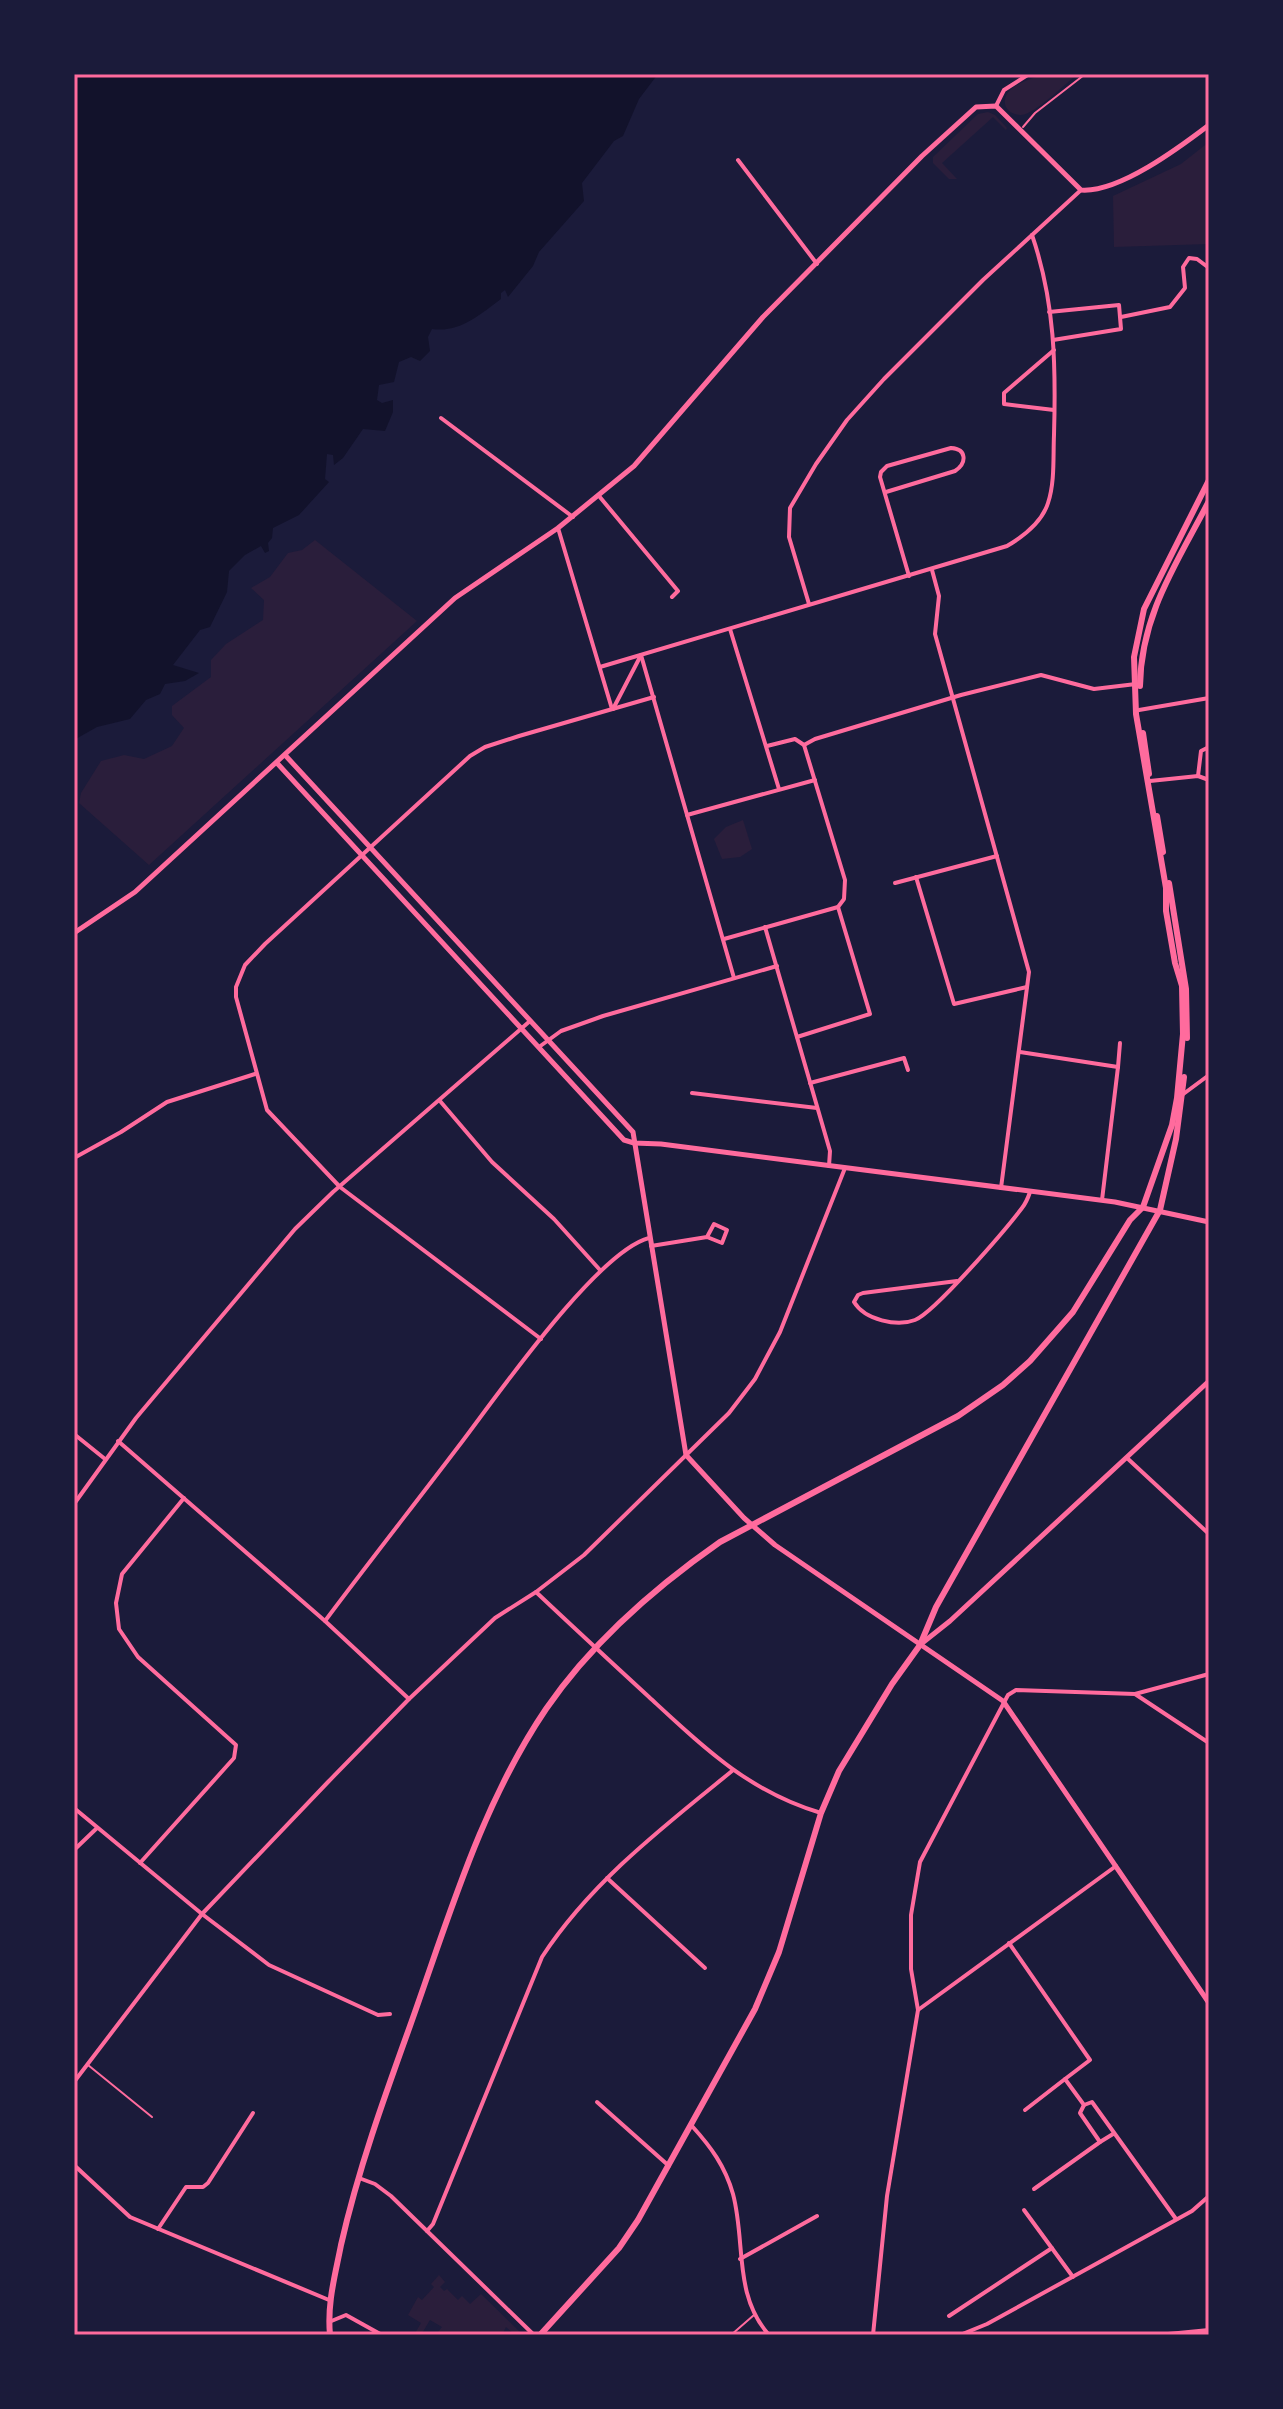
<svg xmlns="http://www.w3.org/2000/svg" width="1283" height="2409" font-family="Montserrat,sans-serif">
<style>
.green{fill:#2a1e3b}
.water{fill:#12122b}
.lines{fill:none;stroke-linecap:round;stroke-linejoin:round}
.service{stroke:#ff6b9d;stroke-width:2}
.minor{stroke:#ff6b9d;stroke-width:4}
.tertiary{stroke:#ff6b9d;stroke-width:5}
.secondary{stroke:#ff6b9d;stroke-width:6}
.neatline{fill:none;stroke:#ff6b9d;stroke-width:3}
</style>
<rect width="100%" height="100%" fill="#1b1b3a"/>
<g class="green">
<path d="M1044 74H1078C1062 86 1046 104 1028 113 1017 119 1000 110 1006 96 1012 83 1032 79 1044 74Z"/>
<polygon points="988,112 995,115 1007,128 1006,130 993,117 942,163 957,179 949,179 933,163 933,157 978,114"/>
<polygon points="1209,142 1209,244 1114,247 1113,196 1181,164"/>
<polygon points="315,540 417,621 149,865 79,803 81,793 101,761 124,755 144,759 172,746 184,728 172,715 172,706 211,677 211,660 226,644 263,620 264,600 251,588 270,577 288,553 302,550"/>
<polygon points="743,820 752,849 740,857 722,859 714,839 726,827"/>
<polygon points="439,2275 445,2282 440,2287 444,2291 447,2289 458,2300 462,2296 470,2304 481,2294 523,2335 515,2335 506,2327 502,2335 441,2335 438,2332 442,2327 430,2320 421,2335 414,2335 421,2323 408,2315 418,2297 422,2300 434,2287 431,2284"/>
</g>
<path class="water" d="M74 74H658L639 99 623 136 614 141 582 183 584 201 539 252 533 266 508 297 505 290 501 293V299C479 315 460 333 432 329L428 337 430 351 420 361 411 357 399 362 394 382 379 385 377 400 382 403 393 400V412L385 431 363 429 343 458 334 465 333 455 327 454 325 479 329 482 299 515 273 528 272 538 268 543 269 551 265 553 261 546 245 555 229 571 227 592 210 627 200 630 173 665 199 673 185 681 165 684 160 694 146 700 130 719 97 727 74 740Z"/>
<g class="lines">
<g class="service">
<polyline points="1023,127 1035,113 1084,75"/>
<polyline points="88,2065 152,2117"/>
<polyline points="731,2335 754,2315"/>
</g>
<g class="minor">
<polyline points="996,106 1004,90 1029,74"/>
<polyline points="738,160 817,264"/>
<polyline points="1049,312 1119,305 1121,329 1053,340"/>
<polyline points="1121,317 1170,307 1185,288 1183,267 1189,258 1197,259 1209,268"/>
<polyline points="1054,350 1004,393 1004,404 1054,410"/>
<polyline points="441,418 573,517"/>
<path d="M886 492 955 471C967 463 967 449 951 448L887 466 881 472 880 477 909 576"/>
<polyline points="599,496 678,591 672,597"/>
<polyline points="558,528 612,709"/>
<polyline points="932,570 939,596 935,634 1029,972 1001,1188"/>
<polyline points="809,604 789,537 790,508 816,464 847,420 884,379 983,280 1081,190"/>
<polyline points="730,629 779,789"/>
<polyline points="641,655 734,978"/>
<path d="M600 667 1007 546C1024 536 1042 522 1048 503 1055 482 1053 457 1054 435 1056 366 1055 302 1032 235"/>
<polyline points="613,709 640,657"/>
<polyline points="1139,710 1209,698"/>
<polyline points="804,745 815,739 961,695 1041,675 1094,689 1136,684"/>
<polyline points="1198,776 1201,751 1209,747"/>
<polyline points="1150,781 1198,776 1209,780"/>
<polyline points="687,815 815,780"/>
<polyline points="916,877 954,1004 1027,987"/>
<polyline points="895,883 997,856"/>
<polyline points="765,927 830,1151 829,1166"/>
<polyline points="724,939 838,907 844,899 845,880 804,745 795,739 767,746"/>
<polyline points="797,1037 870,1014 838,907"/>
<polyline points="539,1047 561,1031 603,1016 777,966"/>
<polyline points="1020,1052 1118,1067 1102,1200"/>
<polyline points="1118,1067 1120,1043"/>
<polyline points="810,1083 904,1058 908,1070"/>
<polyline points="692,1093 817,1108"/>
<polyline points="1182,1095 1209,1075"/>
<polyline points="440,1101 492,1162 554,1219 600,1270"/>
<polyline points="74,1158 121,1132 167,1102 255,1074"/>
<polyline points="651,1246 707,1237 722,1243 727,1230 714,1224 707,1237"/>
<path d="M957 1281 863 1293 858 1295 854 1302C865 1320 897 1327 915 1320 935 1312 1006 1229 1022 1208 1026 1203 1028 1198 1030 1192"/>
<polyline points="541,1339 340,1187 267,1110 236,997 236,987 245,965 265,944 470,756 485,747 519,736 654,697"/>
<polyline points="74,1434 105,1459"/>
<polyline points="118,1441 325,1621 409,1699"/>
<polyline points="1127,1458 1209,1534"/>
<polyline points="74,1504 136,1418 295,1229 333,1192 530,1021"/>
<path d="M536 1592C573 1627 611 1662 649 1697 702 1746 749 1792 821 1813"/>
<path d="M325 1621C369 1562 414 1505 458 1447 495 1399 596 1252 649 1238"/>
<polyline points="1135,1694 1209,1743"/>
<polyline points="74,1808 202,1914 269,1965 378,2015 390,2014"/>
<polyline points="74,1850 97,1828"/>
<polyline points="140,1863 234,1758 236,1745 138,1657 119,1629 116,1603 122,1574 184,1498"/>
<polyline points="607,1878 705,1968"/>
<polyline points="1009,1943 1090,2060 1065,2079 1084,2105 1092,2102 1176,2219"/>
<polyline points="918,2010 1116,1866"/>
<polyline points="74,2082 202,1914 328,1782 409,1699 495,1618 536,1592 584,1555 729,1413 755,1379 780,1332 845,1168"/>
<polyline points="597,2102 669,2166"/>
<polyline points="1084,2105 1080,2113 1100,2142 1113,2134"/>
<polyline points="1025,2110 1065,2079"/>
<path d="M692 2126C711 2147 725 2166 733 2194 746 2243 733 2294 769 2335"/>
<polyline points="74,2165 130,2217 329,2300"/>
<polyline points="359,2178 375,2184 391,2196 534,2335"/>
<polyline points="1034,2189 1100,2142"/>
<polyline points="1024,2210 1073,2277"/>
<polyline points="158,2229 186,2187 203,2187 208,2183 253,2113"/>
<path d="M427 2231 433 2224 542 1957C591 1882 663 1827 732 1771"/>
<polyline points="740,2259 817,2216"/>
<polyline points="949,2316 1052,2248"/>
<polyline points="329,2322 346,2315 382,2335"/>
<polyline points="873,2335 887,2196 918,2010 911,1969 911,1915 920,1862 1008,1695 1016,1690 1135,1694 1209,1674"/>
<polyline points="960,2335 987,2324 1192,2211 1209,2196"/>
<polyline points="1158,2335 1209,2330"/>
</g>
<g class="tertiary">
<polyline points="285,755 633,1132 686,1455 744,1518 775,1545 1003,1701 1209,2003"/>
<polyline points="277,763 624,1140 634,1143 661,1144 1115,1202 1209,1222"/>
<path d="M74 933 135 892 455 598 558 528 634 466 763 317 922 156 976 107 996 106 1081 190C1119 193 1180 147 1209 125"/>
<polyline points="921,1644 950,1621 1209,1381"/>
</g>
<g class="secondary">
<path d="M1140 686C1141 614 1177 563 1209 501"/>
<polyline points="1143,733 1149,774"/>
<polyline points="1157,816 1163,852"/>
<polyline points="1169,883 1186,989 1187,1038"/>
<path d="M330 2335C327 2303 335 2276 341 2245 358 2170 384 2098 410 2026 449 1917 481 1805 546 1709 592 1642 654 1588 720 1542L958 1416 1003 1385 1030 1361 1073 1312 1130 1220 1143 1207 1172 1125 1177 1098 1183 1034 1182 986 1175 963 1166 911V888L1136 714 1134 657 1144 609 1209 480"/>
<polyline points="540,2335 619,2248 638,2220 755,2009 779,1952 821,1813 839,1771 892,1684 920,1645 936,1607 1160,1210 1176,1139 1184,1077"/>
</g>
</g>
<rect width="1283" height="2409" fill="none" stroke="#1b1b3a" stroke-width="152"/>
<rect x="76" y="76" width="1131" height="2257" class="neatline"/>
</svg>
